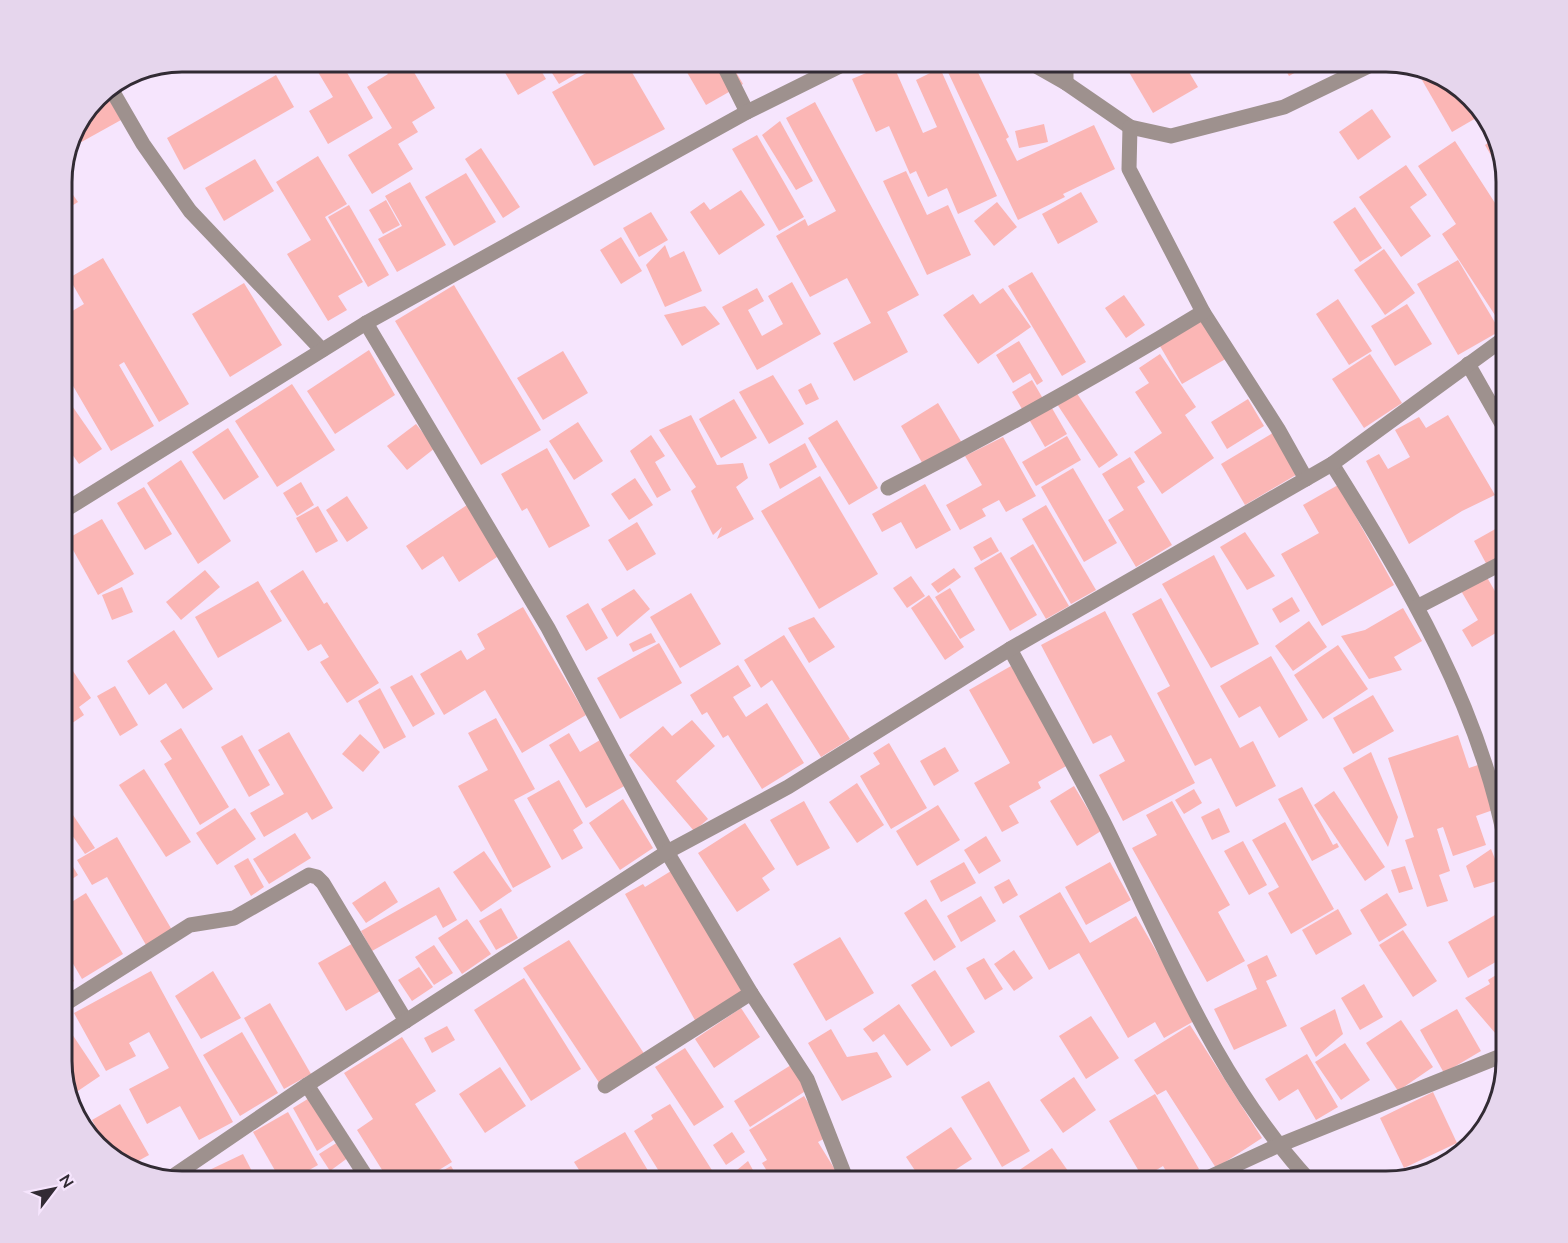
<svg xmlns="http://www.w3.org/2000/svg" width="1568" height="1243" font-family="Mulish,sans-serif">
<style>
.building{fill:#fbb6b5}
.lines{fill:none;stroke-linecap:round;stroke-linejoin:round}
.minor{stroke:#9e918e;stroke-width:15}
.rim{fill:none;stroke:#322b34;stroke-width:3}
</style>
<rect width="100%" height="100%" fill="#f6e5fd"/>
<g class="building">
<polygon points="312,62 341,62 373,118 328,144 309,111 333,97"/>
<polygon points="380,62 408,62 435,108 412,122 418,132 398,144 413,169 372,194 348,155 392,128 367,87 388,74"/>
<polygon points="481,62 536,62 546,79 518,95 500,64 487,71"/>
<polygon points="545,62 597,62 559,84"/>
<polygon points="606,62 626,62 665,129 594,166 552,92"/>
<polygon points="681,62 730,62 743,84 706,105"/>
<polygon points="892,62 923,133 937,127 916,80 940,68 997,196 958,214 947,188 928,197 916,171 910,174 889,126 876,132 852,79"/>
<polygon points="961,62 973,62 1009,137 1006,139 1017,161 1094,125 1115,169 1063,194 1065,197 1018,220 946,68"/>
<polygon points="1123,62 1183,62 1198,87 1153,113"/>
<polygon points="1281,62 1314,62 1289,76"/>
<polygon points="1435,72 1465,91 1483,114 1452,132 1422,80"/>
<polygon points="276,75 294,107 184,170 167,138"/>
<polygon points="109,99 121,120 76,145 72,137 74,129 87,111"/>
<polygon points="815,102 919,295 887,312 908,352 854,381 833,343 871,323 847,278 810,297 776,236 805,219 808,226 836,211 786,118"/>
<polygon points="1372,109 1391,137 1358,160 1339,132"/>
<polygon points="780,121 813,181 796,190 762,135"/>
<polygon points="1044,124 1048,142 1019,148 1015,131"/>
<polygon points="757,135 804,217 779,231 732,149"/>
<polygon points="1496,138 1506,181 1485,145"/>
<polygon points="1455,141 1506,220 1506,332 1442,234 1456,224 1418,166"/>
<polygon points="481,148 520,207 503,218 465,159"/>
<polygon points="68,150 74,160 64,166 67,155"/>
<polygon points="318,156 347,204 325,217 363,282 338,296 347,310 328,321 287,254 311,240 276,182"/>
<polygon points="255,159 274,191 224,221 205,188"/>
<polygon points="1406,165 1427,195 1410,207 1431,236 1401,257 1359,197"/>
<polygon points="906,171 927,215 948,205 971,255 927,275 883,181"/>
<polygon points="466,173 496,222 454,246 425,197"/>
<polygon points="62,179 78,202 62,212"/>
<polygon points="410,182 446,245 397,272 378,239 402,226 385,196"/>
<polygon points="741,190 765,225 719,255 690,212 704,202 710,210"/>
<polygon points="1081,192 1098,222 1058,244 1042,214"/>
<polygon points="386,200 400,225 383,234 369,210"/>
<polygon points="997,202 1017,227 994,246 974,221"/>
<polygon points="349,205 389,275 368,287 328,217"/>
<polygon points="1355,207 1382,248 1360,262 1333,222"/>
<polygon points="651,212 668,240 639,257 623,228"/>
<polygon points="621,237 642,271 621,284 600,250"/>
<polygon points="665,245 670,258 684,251 702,291 665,307 646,265"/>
<polygon points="1384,249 1415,293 1385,315 1354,270"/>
<polygon points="103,258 189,404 159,422 124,362 119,365 154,426 111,451 62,367 62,312 64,316 84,304 69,278"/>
<polygon points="1458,260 1500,331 1458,355 1417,284"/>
<polygon points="1032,272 1086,362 1062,376 1008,286"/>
<polygon points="792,282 821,334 757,370 722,307 757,288 764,301 748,310 762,336 783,324 768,296"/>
<polygon points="244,283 282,345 230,377 192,314"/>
<polygon points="454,285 541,430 481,465 395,321"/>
<polygon points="1003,288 1031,327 978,364 943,315 973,294 980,304"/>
<polygon points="1124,295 1145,325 1126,338 1105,308"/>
<polygon points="1338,299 1372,351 1349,365 1316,314"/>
<polygon points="1407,304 1432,344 1395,366 1371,326"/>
<polygon points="705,306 720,324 682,346 664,315"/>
<polygon points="1205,314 1229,357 1182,384 1160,346"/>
<polygon points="1019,341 1043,381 1037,385 1030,373 1013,383 996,355"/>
<polygon points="369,350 395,395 335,434 307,391"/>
<polygon points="563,351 588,393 543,420 517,378"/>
<polygon points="1160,354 1196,407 1185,415 1214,458 1162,494 1134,452 1162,433 1135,392 1149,383 1139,368"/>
<polygon points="1370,354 1402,403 1364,428 1332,379"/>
<polygon points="773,375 804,424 769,444 739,392"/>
<polygon points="1032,380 1045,402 1025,414 1012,392"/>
<polygon points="811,383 819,399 806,405 798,390"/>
<polygon points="292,384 335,450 277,487 235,421"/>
<polygon points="1074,389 1118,455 1099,468 1055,401"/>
<polygon points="734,399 757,438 721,458 699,419"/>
<polygon points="1248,399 1264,426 1227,449 1211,422"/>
<polygon points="68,400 102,449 79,464 62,440 62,405"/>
<polygon points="938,403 962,443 924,466 901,426"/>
<polygon points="1049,403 1067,434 1045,447 1027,416"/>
<polygon points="691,415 717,465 743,463 748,478 736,487 754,519 717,539 722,527 713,535 691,491 696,487 659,430"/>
<polygon points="1448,415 1495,495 1462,511 1409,544 1366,461 1379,454 1388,469 1410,457 1395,430 1419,417 1426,428"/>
<polygon points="837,420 878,488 849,505 808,438"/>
<polygon points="578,422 603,461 574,480 549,441"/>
<polygon points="416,424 435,448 407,470 387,446"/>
<polygon points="228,428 259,477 224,500 192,452"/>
<polygon points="1276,431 1301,472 1245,505 1221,464"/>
<polygon points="651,435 665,456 655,462 671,490 657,498 630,451"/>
<polygon points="1067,436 1081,460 1036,486 1022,462"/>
<polygon points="1003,437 1036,496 1006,512 999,500 982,509 986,516 960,530 946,505 982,485 965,456"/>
<polygon points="805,443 817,467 780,489 769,464"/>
<polygon points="547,448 590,526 549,548 527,508 522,511 501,474"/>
<polygon points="1130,457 1145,482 1137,487 1172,545 1136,567 1108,520 1124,510 1102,474"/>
<polygon points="181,460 231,541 198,564 147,483"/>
<polygon points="1073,468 1117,543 1084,562 1041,487"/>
<polygon points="820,476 878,574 819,609 761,511"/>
<polygon points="635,478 653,505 629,520 611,494"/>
<polygon points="301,482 314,505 297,516 283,493"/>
<polygon points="925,484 951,530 916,549 901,522 882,532 872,514"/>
<polygon points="1338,485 1394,585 1322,626 1281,554 1319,533 1303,505"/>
<polygon points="144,487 172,534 145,550 117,503"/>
<polygon points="347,496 368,528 347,542 326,510"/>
<polygon points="467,505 500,555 459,582 443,556 422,570 406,546"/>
<polygon points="1046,505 1096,590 1071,604 1022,519"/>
<polygon points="318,506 338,541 316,553 296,518"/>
<polygon points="102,519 134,574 98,595 67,539"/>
<polygon points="637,522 656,554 627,571 608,540"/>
<polygon points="1506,523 1506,557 1488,567 1474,541"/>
<polygon points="1245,532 1275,576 1247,590 1220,547"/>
<polygon points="991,537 999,551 981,561 973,547"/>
<polygon points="1033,544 1069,606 1046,619 1010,558"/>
<polygon points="1001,552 1037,615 1010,631 974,568"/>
<polygon points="1214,555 1259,644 1211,668 1162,584"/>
<polygon points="954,568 961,577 938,593 931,584"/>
<polygon points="205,570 220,587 181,620 166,602"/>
<polygon points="303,570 324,604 327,602 379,683 347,703 320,662 329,657 321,644 308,651 270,591"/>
<polygon points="1485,574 1506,610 1506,627 1472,647 1462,630 1478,620 1460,589"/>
<polygon points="911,576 925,596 907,608 893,588"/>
<polygon points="258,581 282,621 218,658 195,617"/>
<polygon points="122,587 133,612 112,620 102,595"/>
<polygon points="950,588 975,630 960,639 935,597"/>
<polygon points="634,589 650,609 617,637 601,609"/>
<polygon points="691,593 721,644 680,668 650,617"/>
<polygon points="929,595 964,647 945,660 911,608"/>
<polygon points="1292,597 1300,611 1280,623 1272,609"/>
<polygon points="1161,598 1240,748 1253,741 1276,786 1236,807 1211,758 1195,766 1157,693 1170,686 1132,614"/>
<polygon points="588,603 608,638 586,651 566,616"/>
<polygon points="523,607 586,715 522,753 485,690 444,715 420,674 461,650 467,660 485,649 477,634"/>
<polygon points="1403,608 1422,641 1394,657 1402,670 1369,679 1341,636 1365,630"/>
<polygon points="1105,611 1195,783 1123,821 1099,775 1125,761 1111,735 1093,744 1041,645"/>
<polygon points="814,617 835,647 809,663 788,628"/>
<polygon points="1309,621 1327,647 1293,671 1275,646"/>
<polygon points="174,630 213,689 183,709 166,683 149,695 127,661"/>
<polygon points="651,633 656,642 633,652 629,644"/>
<polygon points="784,635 850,739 821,757 772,680 761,688 744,660"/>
<polygon points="659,643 682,683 620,719 597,678"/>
<polygon points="1338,645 1368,689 1323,719 1294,675"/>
<polygon points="1271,656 1308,720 1279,738 1260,706 1239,718 1220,686"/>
<polygon points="69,665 91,698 79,707 84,715 62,730 62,670"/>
<polygon points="738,665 751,686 733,697 746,717 767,703 804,763 762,789 728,735 723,738 707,712 702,715 690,695"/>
<polygon points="1011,666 1068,765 1038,782 1041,788 1009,806 1019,823 1002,832 974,783 1010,763 969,690"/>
<polygon points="412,675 435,714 413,727 390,687"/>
<polygon points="115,686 138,725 120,736 97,696"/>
<polygon points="380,688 406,737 384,749 358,701"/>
<polygon points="1373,695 1394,731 1353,754 1333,718"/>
<polygon points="496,718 535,789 514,800 551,867 513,888 458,786 488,770 468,733"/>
<polygon points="692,720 715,746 676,781 708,819 694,831 629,755 663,726 672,736"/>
<polygon points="1506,722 1506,745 1497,728"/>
<polygon points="181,728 229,807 200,825 164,764 172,759 160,741"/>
<polygon points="289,732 333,808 312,820 307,812 264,837 250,813 284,794 258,750"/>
<polygon points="569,733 580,752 600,740 626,785 586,808 549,745"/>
<polygon points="360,734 380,752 363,772 342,754"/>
<polygon points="242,735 270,785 249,797 221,747"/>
<polygon points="1458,735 1469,768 1478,765 1493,810 1476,816 1486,845 1453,856 1443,827 1437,829 1450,871 1439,875 1448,901 1427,907 1405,840 1414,837 1388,758"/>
<polygon points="889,743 927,808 891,829 860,776 880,764 873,753"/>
<polygon points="945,747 959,771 934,786 920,761"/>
<polygon points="1371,752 1398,817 1388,847 1343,768"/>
<polygon points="144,769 191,842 166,857 119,785"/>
<polygon points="559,780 583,823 573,830 583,848 562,860 527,798"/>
<polygon points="857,783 884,825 857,843 829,802"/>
<polygon points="1074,786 1101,831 1077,846 1050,801"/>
<polygon points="1302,787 1333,845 1337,843 1339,847 1312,861 1278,799"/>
<polygon points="1194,789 1202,803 1184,814 1175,800"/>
<polygon points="1334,791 1385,867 1365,881 1314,805"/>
<polygon points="623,799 653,848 620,870 589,823"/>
<polygon points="804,801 830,848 797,866 770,820"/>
<polygon points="1172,801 1230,905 1218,912 1245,961 1207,982 1132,848 1157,835 1146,815"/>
<polygon points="938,805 960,840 917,866 896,831"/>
<polygon points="235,808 256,839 217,865 196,833"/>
<polygon points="1219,808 1230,832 1212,840 1201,817"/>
<polygon points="73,815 95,848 85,854 63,822"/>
<polygon points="1285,822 1334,909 1291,934 1268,893 1279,887 1252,840"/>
<polygon points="745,823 775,869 762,878 770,890 737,912 698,853"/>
<polygon points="295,833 311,858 269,884 253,859"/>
<polygon points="986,836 1001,861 979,874 964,850"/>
<polygon points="117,837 172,930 146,945 107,877 92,885 77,860"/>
<polygon points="1243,841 1267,885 1249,895 1224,851"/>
<polygon points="62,849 78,875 62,886"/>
<polygon points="1491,849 1503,879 1474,888 1466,866"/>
<polygon points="484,851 512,891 481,912 453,872"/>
<polygon points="248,858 264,887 251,896 234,866"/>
<polygon points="964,862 976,883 941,902 930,881"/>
<polygon points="1110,862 1131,900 1086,925 1065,887"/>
<polygon points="1405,866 1413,889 1399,893 1391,870"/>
<polygon points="671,871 745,991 696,1022 625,894 643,884 645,887"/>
<polygon points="1009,879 1018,895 1003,904 994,887"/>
<polygon points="385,881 398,902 366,923 352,903"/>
<polygon points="439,887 457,920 443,928 436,915 372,951 361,931"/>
<polygon points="1060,892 1090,943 1136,916 1196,1020 1164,1038 1155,1022 1128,1038 1079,953 1049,970 1019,916"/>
<polygon points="86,893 123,954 82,979 62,945 62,908"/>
<polygon points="1387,893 1407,925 1379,942 1360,910"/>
<polygon points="981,896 996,921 961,942 947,916"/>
<polygon points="926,899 956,947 934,961 904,913"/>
<polygon points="501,908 518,938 496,950 479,921"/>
<polygon points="1338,909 1352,934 1316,955 1302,930"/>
<polygon points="1495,915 1506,935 1506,956 1468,978 1448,942"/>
<polygon points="467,919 491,954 462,974 438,938"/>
<polygon points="1403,930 1437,981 1413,997 1379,945"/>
<polygon points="840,937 874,993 826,1021 793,964"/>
<polygon points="569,940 645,1055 600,1084 523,968"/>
<polygon points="355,942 382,990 346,1011 318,963"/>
<polygon points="434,945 453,973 434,985 415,957"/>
<polygon points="1014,950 1033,978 1014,991 994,964"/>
<polygon points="1267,955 1277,976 1266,981 1287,1026 1234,1050 1214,1009 1257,989 1247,965"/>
<polygon points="984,958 1003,989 985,1000 966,968"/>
<polygon points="62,962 74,981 62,990"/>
<polygon points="419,967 433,987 412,1001 398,980"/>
<polygon points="1506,969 1506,1029 1496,1034 1465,998 1490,984 1488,980"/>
<polygon points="935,970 975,1032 951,1047 911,985"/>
<polygon points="151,971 233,1122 199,1140 180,1106 147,1124 129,1089 169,1068 149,1032 129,1043 136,1056 106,1071 74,1013"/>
<polygon points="213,971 241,1018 201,1039 175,996"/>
<polygon points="524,978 581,1069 531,1101 474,1010"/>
<polygon points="1364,984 1383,1017 1360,1030 1341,998"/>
<polygon points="270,1003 311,1074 284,1089 244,1018"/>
<polygon points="899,1004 931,1050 907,1066 884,1034 873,1042 863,1029"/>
<polygon points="741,1008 760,1037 714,1068 695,1039"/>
<polygon points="1335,1009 1343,1034 1316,1057 1300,1028"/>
<polygon points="1457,1009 1481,1051 1444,1073 1420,1030"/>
<polygon points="1091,1016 1119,1058 1086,1079 1059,1036"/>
<polygon points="62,1019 100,1076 69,1097 62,1069"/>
<polygon points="1401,1020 1433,1067 1398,1091 1366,1043"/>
<polygon points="1190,1025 1262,1138 1216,1168 1166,1090 1157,1095 1134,1060"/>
<polygon points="447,1026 455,1040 432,1053 424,1038"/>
<polygon points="831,1029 847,1057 877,1052 892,1077 842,1101 808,1043"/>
<polygon points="242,1032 278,1093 240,1116 203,1055"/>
<polygon points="402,1037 436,1091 415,1104 452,1162 421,1181 389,1181 357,1130 373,1119 344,1073"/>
<polygon points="1345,1043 1370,1080 1341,1100 1315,1062"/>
<polygon points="685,1048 724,1107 694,1126 655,1067"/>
<polygon points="1307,1054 1338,1107 1316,1120 1298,1089 1279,1101 1265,1079"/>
<polygon points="791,1065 807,1090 750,1127 734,1101"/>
<polygon points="500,1067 526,1106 485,1133 459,1094"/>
<polygon points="1074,1077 1096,1110 1063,1133 1040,1100"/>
<polygon points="989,1081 1030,1151 1002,1167 961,1097"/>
<polygon points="1433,1092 1457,1143 1404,1168 1380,1118"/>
<polygon points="1155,1094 1199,1169 1178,1181 1172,1181 1163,1166 1143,1178 1109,1121"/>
<polygon points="804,1096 829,1136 818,1142 842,1181 773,1181 762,1163 767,1160 749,1130"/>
<polygon points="311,1097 337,1138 317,1151 293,1108"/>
<polygon points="120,1104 149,1155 127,1167 113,1158 92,1120"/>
<polygon points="670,1104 715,1175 704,1181 665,1181 634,1131 653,1119 651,1115"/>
<polygon points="288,1112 318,1165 290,1181 281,1181 253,1132"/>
<polygon points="82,1118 92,1136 91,1137 78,1120"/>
<polygon points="951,1127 972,1159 938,1181 922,1181 906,1157"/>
<polygon points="625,1132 653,1179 648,1181 586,1181 574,1162"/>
<polygon points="732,1132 745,1152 726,1165 713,1145"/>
<polygon points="338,1142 349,1157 330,1171 319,1154"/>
<polygon points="1468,1145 1469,1146 1452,1159 1450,1156"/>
<polygon points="1052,1148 1068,1171 1052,1181 1020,1181 1015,1173"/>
<polygon points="243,1154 257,1181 206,1181 201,1174"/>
<polygon points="1447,1156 1450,1161 1439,1169 1414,1175"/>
<polygon points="748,1161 759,1181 743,1181 737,1170"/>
<polygon points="451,1166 460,1181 424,1181"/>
<polygon points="357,1167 365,1181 334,1181"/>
<polygon points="1246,1170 1253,1181 1227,1181"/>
</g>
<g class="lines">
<g class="minor">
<polyline points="722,62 747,112"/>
<polyline points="1029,62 1066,83 1130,127 1171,136 1284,107 1377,62"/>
<polyline points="1066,62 1066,83"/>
<polyline points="110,87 143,144 190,211 322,350"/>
<polyline points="1130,127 1129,169 1203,312 1278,429 1306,479"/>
<polyline points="366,323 548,628 667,852 751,993 807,1079 847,1181"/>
<polyline points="1468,364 1506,431"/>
<path d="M1332 464C1407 584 1480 706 1506 846"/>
<path d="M888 488C995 433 1100 375 1203 312"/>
<polyline points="62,512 366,323 747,112 848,62"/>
<polyline points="1417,607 1506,561"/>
<path d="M1010 649C1041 706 1073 763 1103 821 1165 945 1214 1078 1310 1181"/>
<polyline points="62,1006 190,925 234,918 309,875 317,877 323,883 406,1021"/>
<polyline points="307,1085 369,1181"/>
<polyline points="605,1086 751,993"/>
<polyline points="169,1179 307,1085 667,852 788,787 1010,649 1332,464 1506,337"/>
<polyline points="1201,1181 1277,1146 1506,1054"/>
</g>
</g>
<path d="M0 0H1568V1243H0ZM182 72H1386A110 110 0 0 1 1496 182V1061A110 110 0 0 1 1386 1171H182A110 110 0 0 1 72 1061V182A110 110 0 0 1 182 72Z" fill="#e6d6ed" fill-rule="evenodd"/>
<path class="rim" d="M182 72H1386A110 110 0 0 1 1496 182V1061A110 110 0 0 1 1386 1171H182A110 110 0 0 1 72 1061V182A110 110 0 0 1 182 72Z"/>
<g transform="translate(54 1189) rotate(58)" stroke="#f6e5fd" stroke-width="4.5" paint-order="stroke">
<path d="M0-4.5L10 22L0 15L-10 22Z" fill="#322b34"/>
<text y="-9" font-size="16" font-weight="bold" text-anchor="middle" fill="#322b34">N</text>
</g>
</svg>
